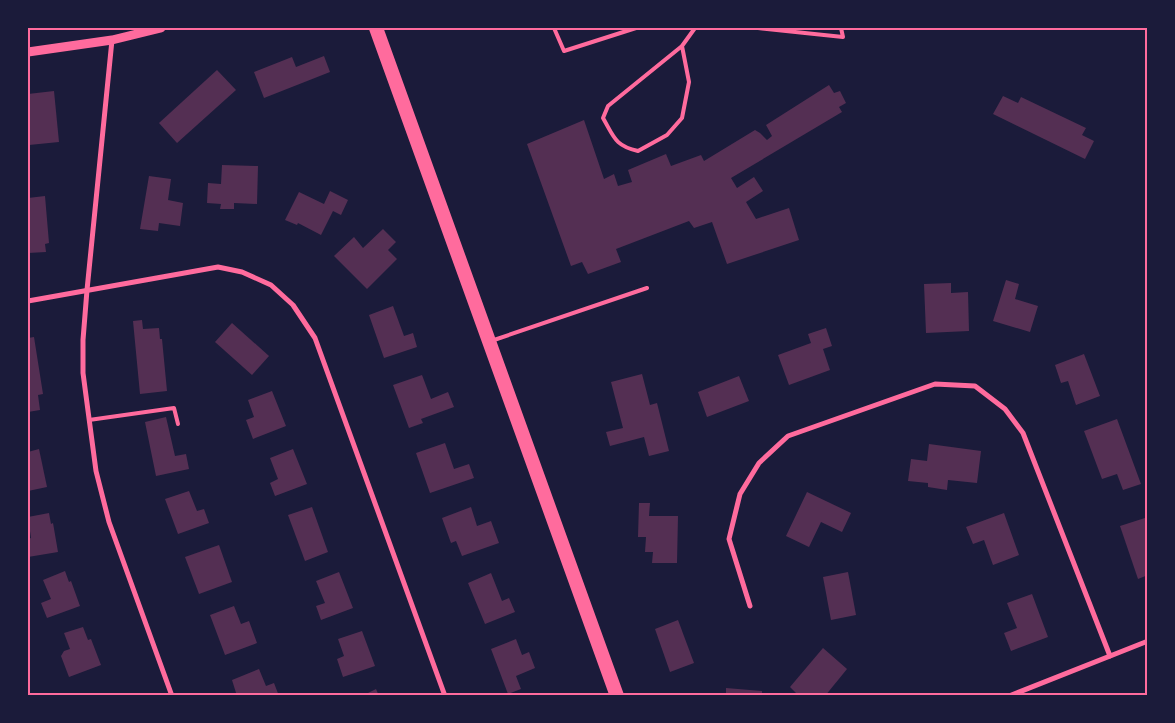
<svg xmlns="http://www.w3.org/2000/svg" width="1175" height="723" font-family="Montserrat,sans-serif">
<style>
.building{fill:#542f53}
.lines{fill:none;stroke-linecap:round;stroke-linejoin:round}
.service{stroke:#ff6b9d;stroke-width:4}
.minor{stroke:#ff6b9d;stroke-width:5}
.tertiary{stroke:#ff6b9d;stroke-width:9}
.trunk{stroke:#ff6b9d;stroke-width:14}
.neatline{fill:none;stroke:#ff6b9d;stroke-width:2}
</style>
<rect width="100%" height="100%" fill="#1b1b3a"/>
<g class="building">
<polygon points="324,56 330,72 264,98 254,72 292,57 296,67"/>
<polygon points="217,70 236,90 177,143 159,123"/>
<polygon points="829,85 834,93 840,91 846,103 839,107 842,112 731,178 737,188 754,177 763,191 746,202 756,219 789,208 799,240 727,264 712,222 694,228 689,221 616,249 621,262 588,274 582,262 571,266 527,144 584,120 604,179 614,174 618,186 632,182 628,170 666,154 671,166 701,155 704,161 755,130 760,133 767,140 772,136 766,125"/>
<polygon points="54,91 59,142 29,145 28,125 28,94"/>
<polygon points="1003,96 1018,103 1021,97 1086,128 1082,135 1094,141 1085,159 993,114"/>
<polygon points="222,165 258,166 257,204 234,203 234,209 220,209 221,204 207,203 208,183 221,184"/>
<polygon points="149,176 171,179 168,200 183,203 180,226 159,223 158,231 140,229"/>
<polygon points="330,191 348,200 341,215 333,211 321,235 298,223 297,225 285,220 299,192 324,204"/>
<polygon points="45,196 49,243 45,244 46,252 28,253 28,198"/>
<polygon points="383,229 396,242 388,250 397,259 367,289 334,256 354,237 363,248"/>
<polygon points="1006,280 1019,284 1015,299 1038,306 1030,332 993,321"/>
<polygon points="951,283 951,293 968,292 969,331 926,333 924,284"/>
<polygon points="393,306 404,336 413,333 417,347 384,358 369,315"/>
<polygon points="142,320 143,329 159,328 160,339 162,339 167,391 140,394 133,321"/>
<polygon points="232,323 269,356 252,375 215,342"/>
<polygon points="826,328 832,346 823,349 830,370 789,385 778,355 811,343 808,334"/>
<polygon points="34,337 43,394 38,395 40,410 28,412 28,338"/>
<polygon points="1084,354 1100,396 1076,405 1068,381 1061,383 1055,365"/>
<polygon points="642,374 650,405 657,403 669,451 649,456 644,437 610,446 606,432 623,428 611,382"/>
<polygon points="422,375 431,399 448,392 454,407 421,419 423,423 409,428 393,385"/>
<polygon points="739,376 749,401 707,417 698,392"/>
<polygon points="272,391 286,426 253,439 246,420 254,417 248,400"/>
<polygon points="166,417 175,456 186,454 189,469 156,476 145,422"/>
<polygon points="1117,419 1141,484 1123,490 1117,474 1102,479 1084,431"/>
<polygon points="445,443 454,469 469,464 474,478 430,493 416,453"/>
<polygon points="929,444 981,451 977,483 948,480 947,490 928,487 928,483 908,481 911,459 927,461"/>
<polygon points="39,449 47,487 28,491 28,452"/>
<polygon points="293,449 307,484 275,496 270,483 278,479 270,458"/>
<polygon points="189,491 197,511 204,509 209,523 178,534 165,499"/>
<polygon points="807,492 851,513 842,532 821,522 809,547 786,536"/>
<polygon points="639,503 650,503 649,516 678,516 677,563 652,563 653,552 645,552 646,537 638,537"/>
<polygon points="312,507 328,552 305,561 288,515"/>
<polygon points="471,507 477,526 491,521 499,543 462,556 456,541 451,543 442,518"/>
<polygon points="49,513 51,524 53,523 58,552 28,557 28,539 31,538 28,517"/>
<polygon points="1004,513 1019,555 993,565 984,540 973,544 966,527"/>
<polygon points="1148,517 1148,575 1138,579 1120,526"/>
<polygon points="219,545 232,582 199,594 185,557"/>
<polygon points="65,571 69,582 71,581 80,606 47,618 41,603 51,599 43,580"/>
<polygon points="339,572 353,608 321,620 316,606 325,603 316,581"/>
<polygon points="848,572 856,615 831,620 823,577"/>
<polygon points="491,573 502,601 509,598 515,612 485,624 468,583"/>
<polygon points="1032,594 1048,637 1011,651 1004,633 1017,628 1007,603"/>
<polygon points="234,606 241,624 249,621 257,643 225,655 210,615"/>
<polygon points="678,620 694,663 670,672 655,629"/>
<polygon points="83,627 88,640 91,639 101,665 69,677 61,656 64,651 70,649 64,633"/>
<polygon points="362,631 375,666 343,677 337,659 344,656 338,639"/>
<polygon points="516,639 522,655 529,652 535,668 516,676 521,689 508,694 491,649"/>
<polygon points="823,648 847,669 825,696 799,696 790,687"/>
<polygon points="259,669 266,686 274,683 279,696 237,696 232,680"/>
<polygon points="726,688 762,691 762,696 726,696"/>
<polygon points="376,689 379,696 362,696"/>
</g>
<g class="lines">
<g class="service">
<polyline points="554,28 564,51 636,28"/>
<polyline points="758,28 843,37 841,28"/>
<path d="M682 46 689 82 682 118 667 135 638 151C615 146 614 137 603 118L608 106 682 46 695 28"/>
<polyline points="491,341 647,288"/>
<polyline points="89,420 174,408 178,424"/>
</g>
<g class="minor">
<polyline points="112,40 87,290 83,340 83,373 96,471 109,522 172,696"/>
<polyline points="28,301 218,267 242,272 271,285 293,305 315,338 445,696"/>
<polyline points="750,606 729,539 740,494 759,463 788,436 935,384 975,386 1005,409 1023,433 1110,656"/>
<polyline points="1009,696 1148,641"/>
</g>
<polyline class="tertiary" points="28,52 112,40 161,28"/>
<polyline class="trunk" points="376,28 617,696"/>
</g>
<rect width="1175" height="723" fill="none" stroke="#1b1b3a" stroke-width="58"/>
<rect x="29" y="29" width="1117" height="665" class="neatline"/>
</svg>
